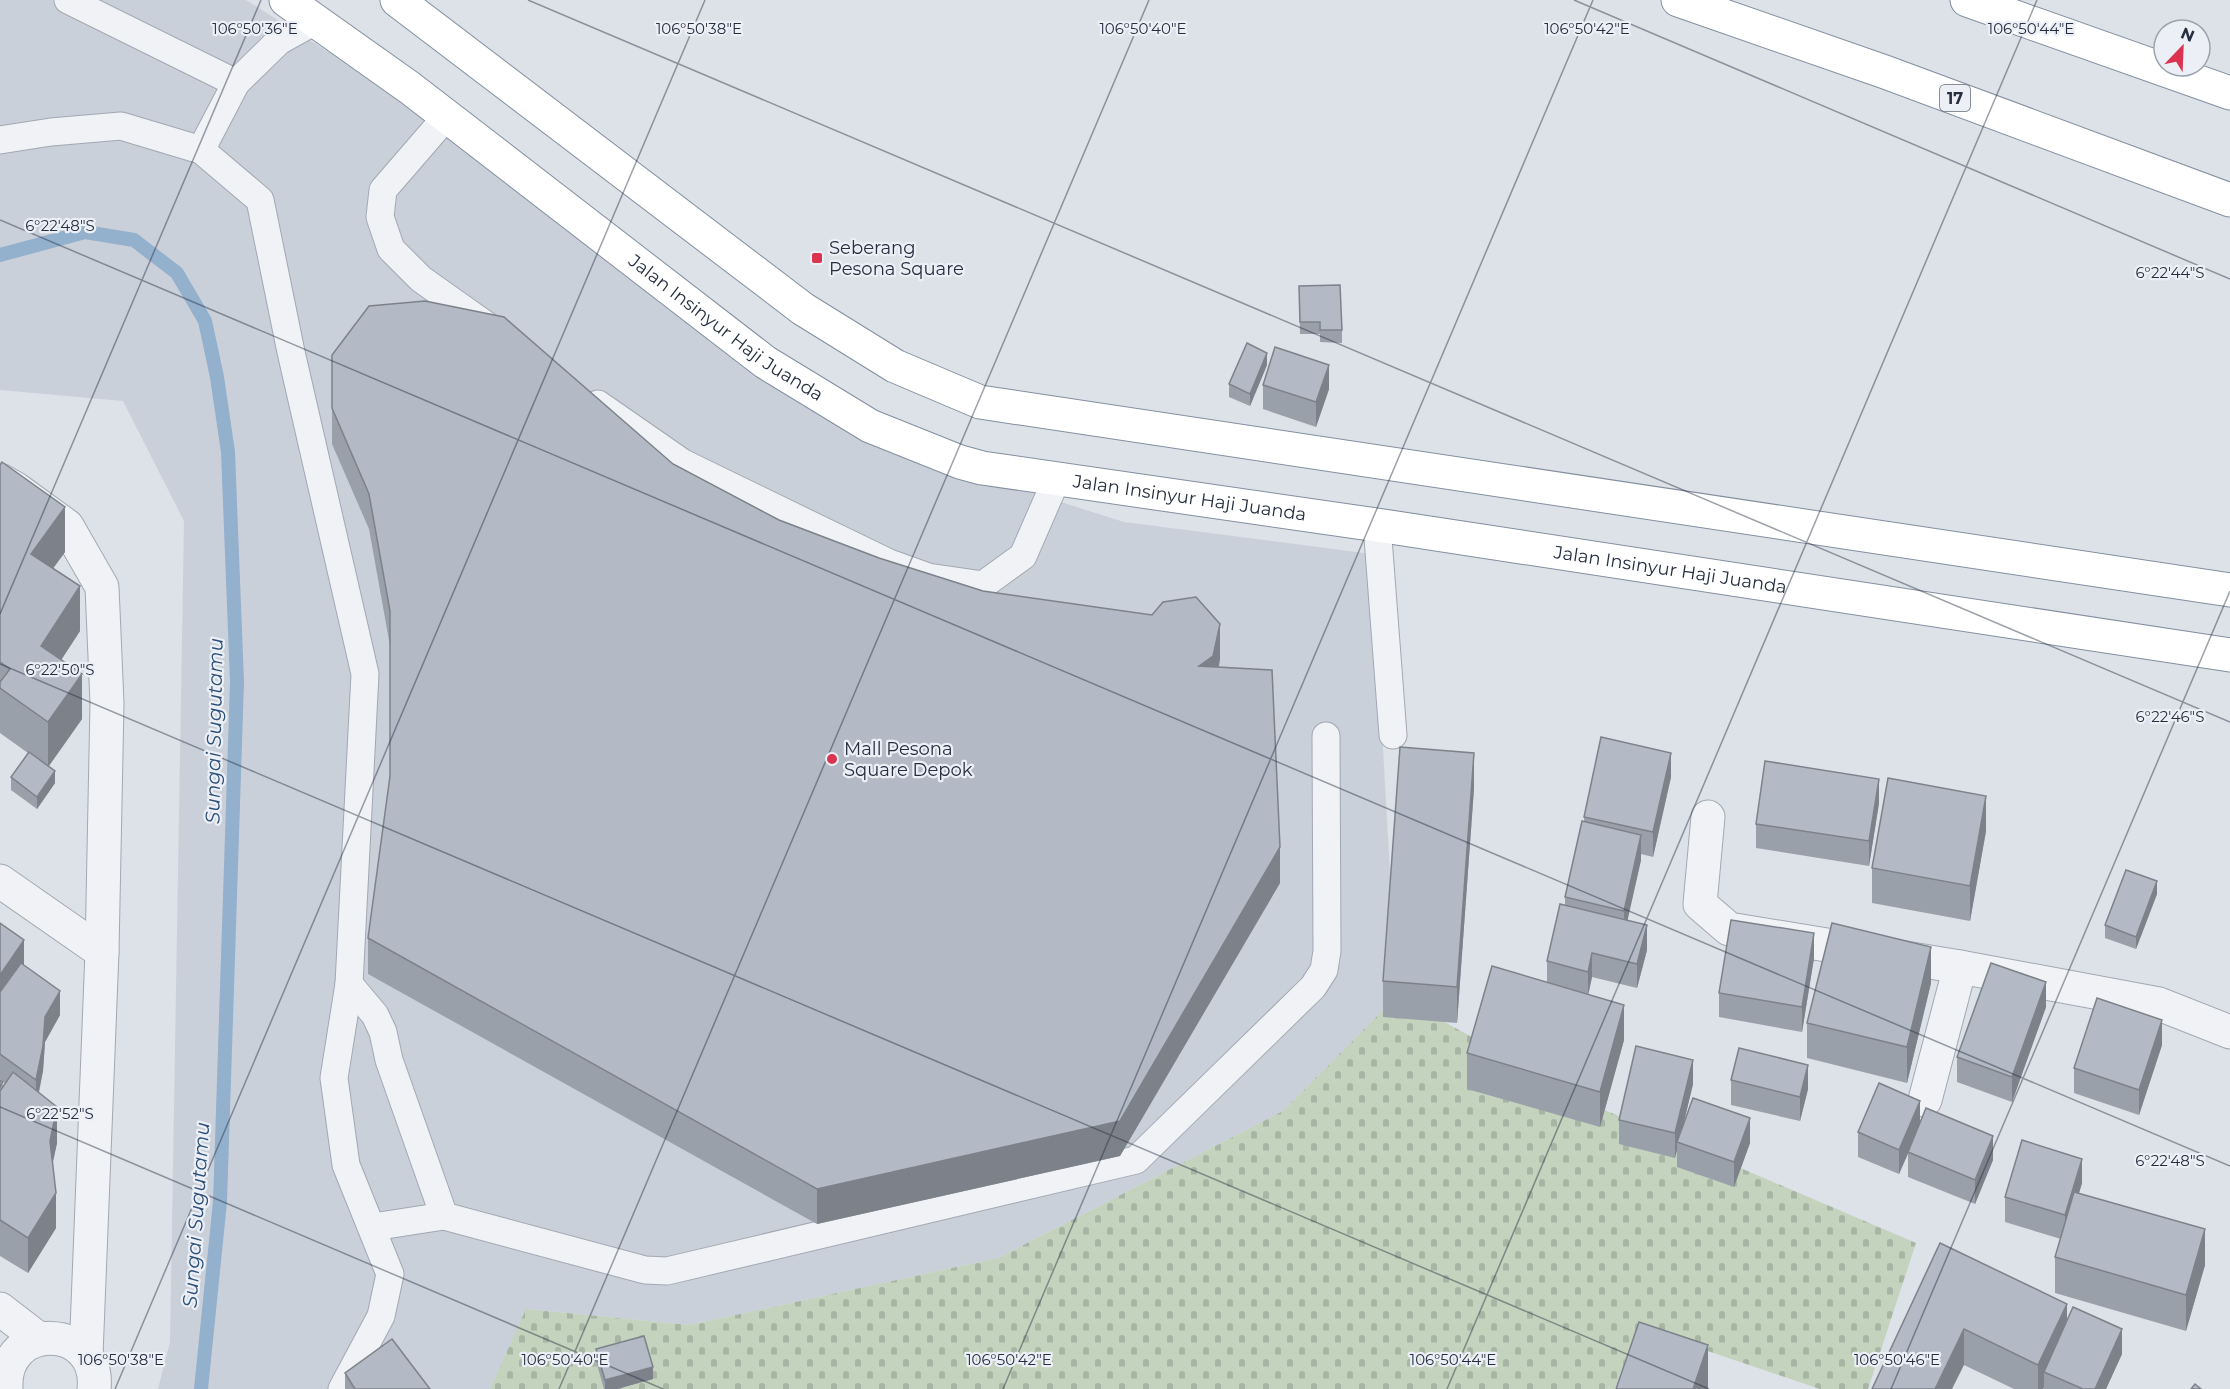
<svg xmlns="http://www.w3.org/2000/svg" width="2230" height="1389" font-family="Montserrat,sans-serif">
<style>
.built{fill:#cad0da}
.cemetery{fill:url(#cemetery-stones)}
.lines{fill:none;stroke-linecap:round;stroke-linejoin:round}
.stream{stroke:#93b0cc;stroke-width:14}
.service-casing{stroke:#a2a8b2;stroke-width:29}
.minor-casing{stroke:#a2a8b2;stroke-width:35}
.trunk-casing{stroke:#838fa0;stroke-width:35}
.motorway-casing{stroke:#838fa0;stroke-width:35}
.service{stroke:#f0f2f6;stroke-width:27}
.minor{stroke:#f0f2f6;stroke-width:33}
.trunk{stroke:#fff;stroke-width:33}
.motorway{stroke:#fff;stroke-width:33}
.wall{fill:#9aa0a9}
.shaded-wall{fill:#7d828a}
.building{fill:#b3bac5;stroke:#7d828a;stroke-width:1.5}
.ticks{fill:none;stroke:#252f40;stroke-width:1.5;stroke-opacity:0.45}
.poi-dot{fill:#db3450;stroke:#ecf0f6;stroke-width:2}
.labels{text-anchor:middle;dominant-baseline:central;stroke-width:4.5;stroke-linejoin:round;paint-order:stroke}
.shield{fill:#ecf0f6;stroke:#616977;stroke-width:1.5}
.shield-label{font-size:16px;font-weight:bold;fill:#252f40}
.poi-label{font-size:18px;fill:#252f40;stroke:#ecf0f6;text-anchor:start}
.street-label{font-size:18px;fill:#252f40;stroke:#ecf0f6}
.water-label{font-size:20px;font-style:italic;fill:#2b4f78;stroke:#ecf0f6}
.ticks-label{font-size:15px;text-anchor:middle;fill:#252f40;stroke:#ecf0f6;stroke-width:4.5;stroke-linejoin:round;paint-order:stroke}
</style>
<defs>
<pattern id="cemetery-stones" width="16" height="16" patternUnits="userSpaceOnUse" patternTransform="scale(1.5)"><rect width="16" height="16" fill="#c3d3bd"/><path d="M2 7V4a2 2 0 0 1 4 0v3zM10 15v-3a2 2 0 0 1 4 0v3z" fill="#a7b5a4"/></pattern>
</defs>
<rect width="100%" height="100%" fill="#dde1e8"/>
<polygon class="built" points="0,0 246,0 525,176 852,436 1124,522 1372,554 1397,996 1283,1111 998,1258 689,1325 527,1309 490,1389 158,1389 170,1342 184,521 123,401 0,390"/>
<polygon class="cemetery" points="1397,996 1607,1111 1916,1243 1868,1389 1820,1389 1637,1327 1615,1389 490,1389 526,1309 689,1325 998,1258 1283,1111"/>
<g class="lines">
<polyline class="stream" points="0,255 85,232 134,240 177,273 205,321 217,377 228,452 237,682 220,1202 201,1389"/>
<g class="service-casing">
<g id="service">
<polyline points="68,0 236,83"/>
<polyline points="447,116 383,190 380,217 391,249 421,279 493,330"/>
<polyline points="0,140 51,132 121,126 201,150 260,200 291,352 365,674 349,984 334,1078 346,1165 390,1274 381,1316 342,1389"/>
<polyline points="201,150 236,83 279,41 315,21"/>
<polyline points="598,404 683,463 889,563 928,577 983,585 1023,556 1057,478"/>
<polyline points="1377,525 1393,735"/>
<polyline points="349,984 375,1015 383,1032 389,1060 444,1216 645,1270 667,1271 1136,1160 1313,987 1324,970 1327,951 1326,736"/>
<polyline points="373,1227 444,1216"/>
</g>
</g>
<g class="minor-casing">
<g id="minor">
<polyline points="0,480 16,489 67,526 102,587 107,703 102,952 86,1355"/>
<polyline points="1708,817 1700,904 1729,929 1960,967 2159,1004 2230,1032"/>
<polyline points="0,881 102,952"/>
<polyline points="1925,1100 1960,967"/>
<polyline points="0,1309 39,1339"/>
<path d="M6 1389C2 1320 101 1323 94 1389"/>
</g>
</g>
<g class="trunk-casing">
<g id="trunk">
<path id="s1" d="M286 0 410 88 765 362 870 426 960 462 982 468 1377 525 2230 655"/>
<polyline points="397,0 803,309 895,366 980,402 2230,590"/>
</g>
</g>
<g class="motorway-casing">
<g id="motorway">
<polyline points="1678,0 1885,72 2230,200"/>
<polyline points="1967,0 2230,93"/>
</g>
</g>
<use href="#service" class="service"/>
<use href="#minor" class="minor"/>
<use href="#trunk" class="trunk"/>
<use href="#motorway" class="motorway"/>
</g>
<g class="wall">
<polygon points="1299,286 1342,330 1342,343 1320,342 1320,334 1300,334"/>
<polygon points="1267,365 1250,406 1229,397 1229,384"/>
<polygon points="1263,385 1329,389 1316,427 1263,409"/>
<polygon points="332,408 673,464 779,520 879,558 983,591 1220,659 1219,667 1280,883 1120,1156 817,1224 368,974 368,938 390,777 390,646 369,529 332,444"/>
<polygon points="0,465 65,552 53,568 80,631 61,660 82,719 49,766 55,783 37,809 11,790 11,777 28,753 0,733"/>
<polygon points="1671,777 1653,857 1641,854 1641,860 1627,921 1647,950 1637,988 1592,977 1588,994 1624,1040 1600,1127 1467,1089 1467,1053 1547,982 1547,961 1565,906 1565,897 1584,822 1584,817"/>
<polygon points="1474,788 1457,1023 1383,1017 1383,981"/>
<polygon points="1879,803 1869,866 1756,848 1756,824"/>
<polygon points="1986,831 1970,921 1872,903 1872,868"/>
<polygon points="2157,894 2136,949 2105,938 2105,925"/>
<polygon points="0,923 24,964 23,965 60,1015 45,1042 43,1071 39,1093 57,1143 52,1165 56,1228 28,1273 0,1256 0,1080 3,1086 5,1083 0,1079"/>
<polygon points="1814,958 1802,1032 1719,1017 1719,993"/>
<polygon points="1931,983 1907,1083 1807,1058 1807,1023"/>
<polygon points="2046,1007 2012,1102 1957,1082 1957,1057"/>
<polygon points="2162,1045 2139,1115 2074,1093 2074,1068"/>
<polygon points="1731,1080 1808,1089 1800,1121 1731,1105"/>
<polygon points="1693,1084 1683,1125 1750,1143 1734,1187 1677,1167 1677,1150 1675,1158 1619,1144 1619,1120"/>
<polygon points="1920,1122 1993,1160 1975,1204 1908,1177 1908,1154 1899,1174 1858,1157 1858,1132"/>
<polygon points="2082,1183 2079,1193 2205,1265 2186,1331 2055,1293 2055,1257 2061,1239 2005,1222 2005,1197"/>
<polygon points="1940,1243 2067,1321 2122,1354 2106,1389 2044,1389 2044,1387 2043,1389 2014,1389 1964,1365"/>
<polygon points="596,1349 653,1379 617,1389 604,1389 596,1361"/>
<polygon points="345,1373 430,1389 345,1389"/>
</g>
<g class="shaded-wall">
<polygon points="1267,353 1267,365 1250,406 1250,394"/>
<polygon points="1329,365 1329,389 1316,427 1316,402"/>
<polygon points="65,507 65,552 31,599 31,554"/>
<polygon points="80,586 80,631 41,691 41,646"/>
<polygon points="1220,624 1220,659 1213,691 1199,666"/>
<polygon points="82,674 82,719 48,767 48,722"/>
<polygon points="1474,753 1474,788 1457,1023 1457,987"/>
<polygon points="1671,753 1671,777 1653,857 1653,832"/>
<polygon points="55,771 55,783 37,809 37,797"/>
<polygon points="1879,779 1879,803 1869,866 1869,841"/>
<polygon points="1986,796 1986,831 1970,921 1970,886"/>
<polygon points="1641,835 1641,860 1624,936 1624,911"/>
<polygon points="1280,847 1280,883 1120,1156 817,1224 817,1189"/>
<polygon points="2157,881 2157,894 2136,949 2136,937"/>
<polygon points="1647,925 1647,950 1637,988 1637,964"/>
<polygon points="1814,933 1814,958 1802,1032 1802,1007"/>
<polygon points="24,940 24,964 0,999 0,975"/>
<polygon points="1931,947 1931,983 1907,1083 1907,1047"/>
<polygon points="1592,953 1592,977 1588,996 1588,972"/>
<polygon points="2046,982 2046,1007 2012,1102 2012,1077"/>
<polygon points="60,991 60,1015 45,1042 43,1071 36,1104 36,1080 45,1017"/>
<polygon points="1624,1005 1624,1040 1600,1127 1600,1092"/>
<polygon points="2162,1020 2162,1045 2139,1115 2139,1090"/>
<polygon points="1693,1060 1693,1084 1679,1143 1677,1142 1677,1150 1675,1158 1675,1133"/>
<polygon points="1808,1065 1808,1089 1800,1121 1800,1097"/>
<polygon points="1920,1101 1920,1125 1899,1174 1899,1150"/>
<polygon points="57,1107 57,1143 50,1176 50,1141"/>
<polygon points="1750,1118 1750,1143 1734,1187 1734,1162"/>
<polygon points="1993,1136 1993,1160 1975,1204 1975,1180"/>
<polygon points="2082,1159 2082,1183 2065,1240 2065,1215"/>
<polygon points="56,1193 56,1228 28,1273 28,1238"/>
<polygon points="2205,1229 2205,1265 2186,1331 2186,1295"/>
<polygon points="2067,1304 2067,1339 2044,1372 2044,1387 2043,1389 2038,1389 2038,1365"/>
<polygon points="1964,1329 1964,1365 1952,1389 1935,1389"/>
<polygon points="2122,1329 2122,1354 2106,1389 2095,1389"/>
<polygon points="1708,1345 1708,1389 1693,1389"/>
<polygon points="653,1367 653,1379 617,1389 605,1389 605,1380"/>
</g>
<g class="building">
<polygon points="1340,285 1342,330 1320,330 1320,322 1300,322 1299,286"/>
<polygon points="425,301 504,317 673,464 779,520 879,558 983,591 1152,615 1163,602 1196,597 1220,624 1213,656 1199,666 1272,670 1280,847 1120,1121 817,1189 368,938 390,776 390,611 369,494 332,408 332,355 369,306"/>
<polygon points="1247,343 1267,353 1250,394 1229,384"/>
<polygon points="1275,347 1329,365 1316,402 1263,385"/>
<polygon points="2,462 65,507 31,554 80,586 41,646 82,674 48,722 0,688 0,682 10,669 0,662 0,465"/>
<polygon points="1601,737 1671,753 1653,832 1584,817"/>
<polygon points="1400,747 1474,753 1457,987 1383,981"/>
<polygon points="29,752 55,771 37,797 11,777"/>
<polygon points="1765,761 1879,779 1869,841 1756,824"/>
<polygon points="1888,778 1986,796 1970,886 1872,868"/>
<polygon points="1582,821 1641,835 1624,911 1565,897"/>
<polygon points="2126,870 2157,881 2136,937 2105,925"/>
<polygon points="1560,904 1647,925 1637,964 1592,953 1588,972 1547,961"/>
<polygon points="1731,920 1814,933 1802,1007 1719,993"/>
<polygon points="0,923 24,940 0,975"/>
<polygon points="1832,923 1931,947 1907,1047 1807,1023"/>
<polygon points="21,963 60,991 45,1017 43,1046 36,1080 0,1054 0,992"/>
<polygon points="1991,963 2046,982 2012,1077 1957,1057"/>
<polygon points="1492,966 1624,1005 1600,1092 1467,1053"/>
<polygon points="2097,998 2162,1020 2139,1090 2074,1068"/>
<polygon points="1636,1046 1693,1060 1675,1133 1619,1120"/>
<polygon points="1739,1048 1808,1065 1800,1097 1731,1080"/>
<polygon points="13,1072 57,1107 50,1141 56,1193 28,1238 0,1220 0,1091"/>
<polygon points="0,1080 3,1082 0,1087"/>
<polygon points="1879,1083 1920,1101 1899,1150 1858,1132"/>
<polygon points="1693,1098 1750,1118 1734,1162 1677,1142"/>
<polygon points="1926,1108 1993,1136 1975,1180 1908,1152"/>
<polygon points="2022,1140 2082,1159 2065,1215 2005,1197"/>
<polygon points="2074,1192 2205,1229 2186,1295 2055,1257"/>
<polygon points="1940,1243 2067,1304 2038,1365 1964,1329 1935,1389 1872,1389"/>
<polygon points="2073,1307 2122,1329 2095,1389 2083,1389 2044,1372"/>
<polygon points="1639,1322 1708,1345 1693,1389 1616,1389"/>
<polygon points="644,1336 653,1367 605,1380 596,1349"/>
<polygon points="392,1339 430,1389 355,1389 345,1373"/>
<polygon points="2195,1384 2201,1389 2191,1389"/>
</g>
<path class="ticks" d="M528 0 2230 722M1574 0 2230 279M0 220 2230 1166M0 614 261 0M0 664 1709 1389M0 1107 663 1389M115 1389 705 0M559 1389 1149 0M1003 1389 1593 0M1447 1389 2037 0M1891 1389 2230 591"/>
<g class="poi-dot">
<rect x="811" y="252" width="12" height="12" rx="3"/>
<circle cx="832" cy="759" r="6"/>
</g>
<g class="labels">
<rect class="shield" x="1940" y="85" width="30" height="26" rx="4.5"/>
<g class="shield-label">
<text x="1955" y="98">17</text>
</g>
<g class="poi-label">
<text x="829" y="248">Seberang<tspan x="829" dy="21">Pesona Square</tspan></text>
<text x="844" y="749">Mall Pesona<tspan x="844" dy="21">Square Depok</tspan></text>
</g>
<g class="street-label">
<text stroke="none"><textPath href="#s1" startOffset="549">Jalan Insinyur Haji Juanda</textPath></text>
<text stroke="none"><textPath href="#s1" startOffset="1053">Jalan Insinyur Haji Juanda</textPath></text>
<text stroke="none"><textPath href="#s1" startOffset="1539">Jalan Insinyur Haji Juanda</textPath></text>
</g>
<g class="water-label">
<text transform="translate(214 731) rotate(-89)">Sungai Sugutamu</text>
<text transform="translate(196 1215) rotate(-86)">Sungai Sugutamu</text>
</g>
</g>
<g class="ticks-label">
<text x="255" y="34">106°50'36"E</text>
<text x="699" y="34">106°50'38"E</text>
<text x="1143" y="34">106°50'40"E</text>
<text x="1587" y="34">106°50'42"E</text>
<text x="2031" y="34">106°50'44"E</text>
<text x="60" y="231">6°22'48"S</text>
<text x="2170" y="278">6°22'44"S</text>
<text x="60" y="675">6°22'50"S</text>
<text x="2170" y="722">6°22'46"S</text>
<text x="60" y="1119">6°22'52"S</text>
<text x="2170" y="1166">6°22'48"S</text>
<text x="121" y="1365">106°50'38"E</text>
<text x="565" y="1365">106°50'40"E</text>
<text x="1009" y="1365">106°50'42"E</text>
<text x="1453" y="1365">106°50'44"E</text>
<text x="1897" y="1365">106°50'46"E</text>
</g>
<g transform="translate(2182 48) rotate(23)"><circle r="28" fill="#ecf0f6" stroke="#9ca3ad" stroke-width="1.5"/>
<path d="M0-4.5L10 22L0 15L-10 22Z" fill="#db3450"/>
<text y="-9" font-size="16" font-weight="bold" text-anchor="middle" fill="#252f40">N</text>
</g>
</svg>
